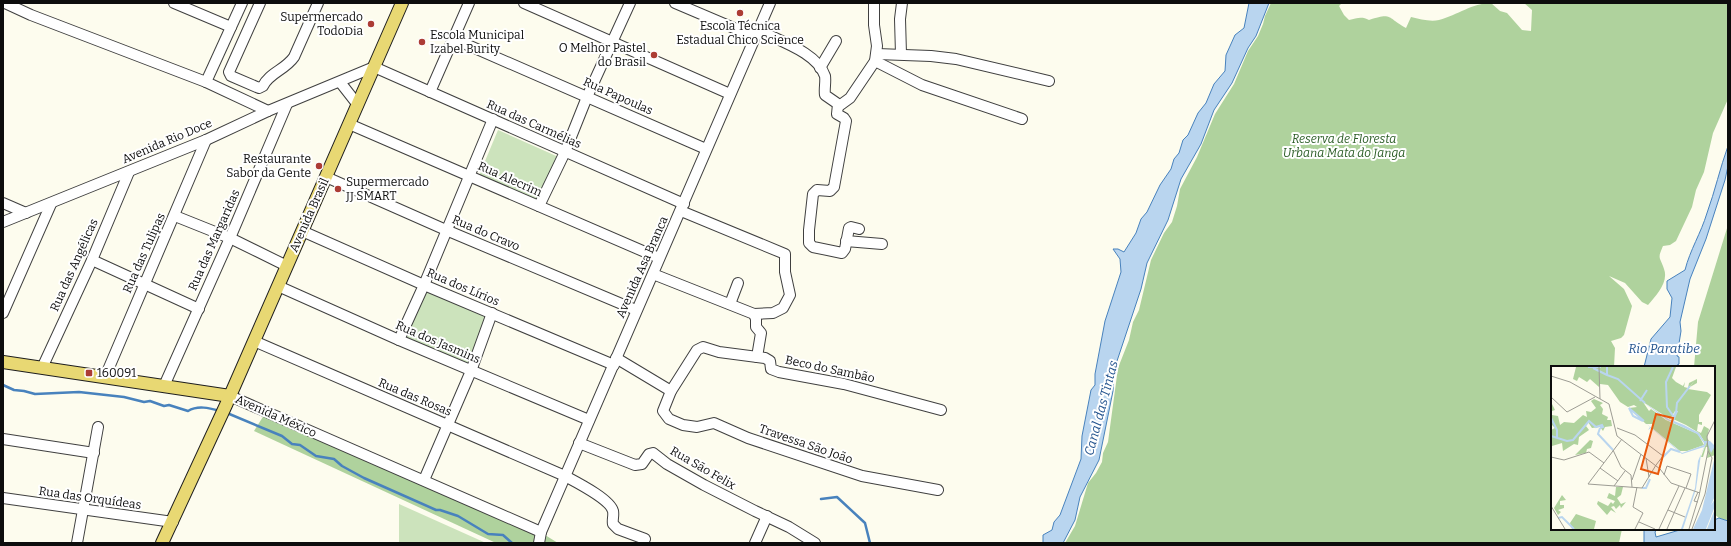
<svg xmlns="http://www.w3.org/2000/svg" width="1731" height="546" font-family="Bitter,serif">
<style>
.green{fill:#cce3bc}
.forest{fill:#afd29d}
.water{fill:#b9d5ef;stroke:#4882bd}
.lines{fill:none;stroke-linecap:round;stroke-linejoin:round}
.stream{stroke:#4882bd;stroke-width:2.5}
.minor-casing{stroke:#404040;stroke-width:12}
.major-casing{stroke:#1e1e1e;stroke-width:14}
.minor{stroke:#fff;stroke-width:10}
.major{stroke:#e8d873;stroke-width:12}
.poi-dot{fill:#ac3c35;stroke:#fff;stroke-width:1.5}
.labels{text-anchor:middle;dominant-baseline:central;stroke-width:4;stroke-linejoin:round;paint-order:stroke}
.poi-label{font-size:12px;fill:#0d0d0d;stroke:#fff;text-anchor:end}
.street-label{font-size:12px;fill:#0d0d0d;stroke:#fff}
.park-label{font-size:12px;font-style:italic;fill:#2a5c25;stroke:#fff}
.water-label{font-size:13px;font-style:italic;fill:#25558f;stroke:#fff}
.inset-river{fill:none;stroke:#b9d5ef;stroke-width:2}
.inset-road{fill:none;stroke:#9d9c94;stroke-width:1}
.view{fill:#e8590c;fill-opacity:0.15;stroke:#e8590c;stroke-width:2}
.inset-edge{fill:none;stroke:#0d0d0d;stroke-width:2}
</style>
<rect width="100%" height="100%" fill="#fdfcee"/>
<g class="green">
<polygon points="498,130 563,159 543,206 478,178"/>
<polygon points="425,290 494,321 472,370 404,339"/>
<polygon points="399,504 486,543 399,543"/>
</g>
<g class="forest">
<path d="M1271 3H1342L1339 6 1344 15 1349 20C1357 18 1362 16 1369 20 1393 12 1387 18 1406 28L1411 17C1420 19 1430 22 1439 20 1458 15 1472 3 1491 3L1500 11 1507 13 1522 30 1531 31 1532 10 1524 3H1728V99L1713 133 1704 172 1696 190 1692 207 1676 241 1670 245 1663 246C1657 260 1660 256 1664 269 1669 282 1656 296 1648 305L1642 302 1625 283 1609 276 1624 289 1632 306 1624 335 1621 338 1611 341 1615 348 1614 367H1552V529H1622L1619 543H1065L1075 526 1088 483 1096 473 1102 462 1103 453 1108 442 1118 368 1129 340 1133 322 1139 310 1151 260 1164 233 1172 222 1177 206 1180 189 1197 157 1215 114 1234 84 1248 51 1258 36 1263 24 1265 16Z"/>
<polygon points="1728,225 1728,521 1719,518 1714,514 1714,367 1694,367 1698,322"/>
<polygon points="266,412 545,535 558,543 496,543 254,431"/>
</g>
<g class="water">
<polygon points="1249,3 1269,3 1256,36 1248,48 1232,83 1214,110 1201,144 1181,179 1168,220 1147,263 1141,289 1114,370 1113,391 1099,460 1080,497 1075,520 1063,543 1043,543 1043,535 1052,530 1054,522 1060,515 1081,459 1082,436 1091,390 1095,385 1095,374 1105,321 1121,272 1120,259 1113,249 1118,249 1124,252 1136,233 1141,219 1147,212 1160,185 1171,169 1174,159 1179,153 1183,140 1188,135 1198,113 1206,103 1214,84 1225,71 1226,55 1235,35 1244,28"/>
<path d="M1728 146V166L1725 180 1706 239 1690 279 1680 322 1681 331 1677 356 1679 357V364L1674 367H1644L1651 339 1670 317 1672 298 1667 289V281L1685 270C1690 250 1701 233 1707 213 1715 191 1720 168 1728 146Z"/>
<polygon points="1719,518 1728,521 1728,543 1644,543 1644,529 1657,529 1655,532 1656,537 1683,529 1714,529 1714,520"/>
</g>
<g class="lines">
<g class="stream">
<path d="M3 385 14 390 24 391 35 394 79 392 124 397 144 402 150 401 164 406 169 405 188 411C198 405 209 408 220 411"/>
<polyline points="227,413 282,436 292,444 300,445 316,456 334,459 342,466 364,478 436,510 440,510 458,516 488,534 503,535 512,543"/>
<polyline points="821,499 837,497 865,523 870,543"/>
</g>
<g class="minor-casing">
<g id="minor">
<polyline points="5,3 31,15 206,82 268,111"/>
<polyline points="174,3 231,27"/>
<path d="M260 3 229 72 231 76 259 88 263 86C269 73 285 70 294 57L318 3"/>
<polyline points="524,3 730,94"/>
<polyline points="675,3 755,37"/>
<path d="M758 30C779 41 817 52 825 76 826 82 824 89 825 95L838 104 837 114 844 118 846 121 834 187 830 191 817 190 813 194 809 230V243L813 247 842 253 845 249 849 228 851 227 859 229"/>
<polyline points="454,39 706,149"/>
<polyline points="877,54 931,56 956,59 1049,81"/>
<polyline points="901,54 900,19 902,3"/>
<polyline points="875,61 922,85 1022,119"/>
<polyline points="820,68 836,41"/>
<polyline points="206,82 242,3"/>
<polyline points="340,82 358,105"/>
<polyline points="430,92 469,3"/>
<polyline points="839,106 850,98 875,61 877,46 874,25 874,3"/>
<polyline points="349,124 659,258"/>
<polyline points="326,177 446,230 636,310"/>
<polyline points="3,203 26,213"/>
<polyline points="539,206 565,152 587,97 630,3"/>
<polyline points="175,216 230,238 287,266"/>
<polyline points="3,222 206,140 268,111 374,67 684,204"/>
<polyline points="302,231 424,285 614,365"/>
<polyline points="846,241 882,244"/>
<polyline points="92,260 199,309"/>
<polyline points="653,274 754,314 773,313 783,308 790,295 785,272 785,254 681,211"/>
<polyline points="278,286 399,340 589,420"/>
<polyline points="730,304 738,283"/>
<polyline points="3,313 51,204"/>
<polyline points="754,314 756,319 756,327 761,333 757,357"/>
<polyline points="399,340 424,285 493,119"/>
<path d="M254 341 565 476C576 482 610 499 613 511 614 516 612 520 613 524L618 529 645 539"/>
<polyline points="616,358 671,391"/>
<polyline points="42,368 92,260 129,172"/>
<polyline points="105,377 206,140"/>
<polyline points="164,386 230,238 287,104"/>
<polyline points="230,396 541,532 770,3"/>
<polyline points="3,439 94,453"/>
<polyline points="579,443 635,465 642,464 649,454 653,453 667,464 704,485 755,511 789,527 815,543"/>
<polyline points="424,480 471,371 492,313"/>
<polyline points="938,490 862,476 748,438 714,423 697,427 683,425 669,419 663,411 671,391 697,350 703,347 719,352 765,358 770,361 771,369 779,372 844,384 941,410"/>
<polyline points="3,498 173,522"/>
<polyline points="77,543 98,427"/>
<polyline points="539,543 541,532"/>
<polyline points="755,543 767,516"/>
</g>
</g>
<g class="major-casing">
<g id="major">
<polyline points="3,362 230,396"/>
<polyline points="162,543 226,405 402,3"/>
</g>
</g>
<use href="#minor" class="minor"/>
<use href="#major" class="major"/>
</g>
<g class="poi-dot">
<circle cx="740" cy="13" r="4"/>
<circle cx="371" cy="24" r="4"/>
<circle cx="422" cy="42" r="4"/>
<circle cx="654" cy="55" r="4"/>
<circle cx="319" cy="166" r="4"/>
<circle cx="338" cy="189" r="4"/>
<rect x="85" y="369" width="8" height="8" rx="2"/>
</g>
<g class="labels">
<g class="poi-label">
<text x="363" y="17">Supermercado<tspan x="363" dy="14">TodoDia</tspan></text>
<text x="740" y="26" text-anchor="middle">Escola Técnica<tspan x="740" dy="14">Estadual Chico Science</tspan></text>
<text x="430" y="35" text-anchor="start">Escola Municipal<tspan x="430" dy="14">Izabel Burity</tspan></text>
<text x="646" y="48">O Melhor Pastel<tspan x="646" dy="14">do Brasil</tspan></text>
<text x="311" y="159">Restaurante<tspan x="311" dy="14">Sabor da Gente</tspan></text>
<text x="346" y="182" text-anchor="start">Supermercado<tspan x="346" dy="14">JJ SMART</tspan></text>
<text x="97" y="373" text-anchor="start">160091</text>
</g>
<g class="street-label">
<text transform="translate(618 96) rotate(24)">Rua Papoulas</text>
<text transform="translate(534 124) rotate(24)">Rua das Carmélias</text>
<text transform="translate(167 141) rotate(-23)">Avenida Rio Doce</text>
<text transform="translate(510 179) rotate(24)">Rua Alecrim</text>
<text transform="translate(309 215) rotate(-66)">Avenida Brasil</text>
<text transform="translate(486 233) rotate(23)">Rua do Cravo</text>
<text transform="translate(214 240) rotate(-66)">Rua das Margaridas</text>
<text transform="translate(144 253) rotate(-66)">Rua das Tulipas</text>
<text transform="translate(74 265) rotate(-66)">Rua das Angélicas</text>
<text transform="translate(642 267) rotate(-66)">Avenida Asa Branca</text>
<text transform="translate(463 287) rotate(23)">Rua dos Lírios</text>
<text transform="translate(438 342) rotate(23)">Rua dos Jasmins</text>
<text transform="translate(830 369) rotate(12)">Beco do Sambão</text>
<text transform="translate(415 397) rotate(23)">Rua das Rosas</text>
<text transform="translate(276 416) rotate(24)">Avenida México</text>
<text transform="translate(806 444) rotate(19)">Travessa São João</text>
<text transform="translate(703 468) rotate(30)">Rua São Felix</text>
<text transform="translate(90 498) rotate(8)">Rua das Orquídeas</text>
</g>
<g class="park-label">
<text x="1344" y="139">Reserva de Floresta<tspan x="1344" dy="14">Urbana Mata do Janga</tspan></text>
</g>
<g class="water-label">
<text x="1664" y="348">Rio Paratibe</text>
<text transform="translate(1101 408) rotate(-75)">Canal das Tintas</text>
</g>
</g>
<g transform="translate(1551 366)">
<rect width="164" height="164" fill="#fdfcee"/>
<path d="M25 1H125L121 12 125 16 132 20 134 16 133 21 137 22 138 17 146 13V17L139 21 144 14 137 23 156 26 160 29 148 49V56H151V59L147 58 146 65 150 67 153 60 158 63 156 72 164 83V89L156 92 157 81H155L152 91H150L156 75H153L148 67 135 59 122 53 127 45H124L119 53 92 36 98 45 100 43 115 54 147 68 153 79 136 85H129L101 62 104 54 102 58H95L78 42 86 41 83 39 77 41 69 36 57 19 49 18 48 21 39 13 36 16 28 11 26 15 22 13ZM43 33 52 37 49 39 52 43 51 48 57 51 56 54H60L61 60 54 61 52 65 49 61 41 62 37 56 35 60 38 64 28 71 27 79 23 78 12 85 11 77 1 80 0 64 4 62 0 58V36L4 44 1 45V49L7 50 9 59 13 56 23 57 32 49 36 51 35 45 40 46 45 42 40 35ZM39 74 42 75 40 82 36 83 35 87 24 89ZM65 121H72L70 129 66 132 70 138 75 136 70 142 69 139 65 143 63 140 60 141 65 147 60 144 56 149 46 138 47 135 57 140 60 136 62 138 64 135 56 132 58 127 64 130ZM11 129 15 134 9 135V139H13V142L7 144 10 146 7 149 3 142ZM25 148 45 155 43 163H21L19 157Z" fill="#afd29d"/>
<path d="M92 36 119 54H121L124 45H127L123 55 133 59 148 67 153 75H159L164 80 160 87 156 76 150 88 145 123 132 163H130L144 122 147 95 153 81 131 88 100 62 97 64 99 61 92 55 131 87 153 79V77L146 68 116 54ZM164 90V130L160 139 164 133V140L155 163H142L151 144ZM164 143V163H156L161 150Z" fill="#b9d5ef"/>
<path class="inset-river" d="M37 1H50M56 1V9L67 13 94 37M122 1 115 16 116 41 123 51M42 2 56 9M89 35 96 24M125 47 126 37 139 20M0 52 6 64V72M92 55 82 50 78 42 93 55M49 62 47 68 62 84M0 70 16 75 22 74 38 55 45 61 51 59 52 61 49 62M112 91 120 83 129 86M91 122H95L99 113M7 152 11 151 23 163"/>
<path class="inset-road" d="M48 1 49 33M0 10 19 16 58 38 66 70 109 103 120 117 149 127M0 31 16 46 44 31M66 62 84 69 112 90 105 99M62 84 70 101 80 109 81 121M0 91 13 94 38 86 53 97M95 92 98 111M49 102 67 115M113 109 116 100 140 108 135 122M81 114 90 88M37 118 91 122 105 99M37 118 71 73M63 120 74 105M147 136 143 135 147 126M0 140 14 163M117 144 134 151M88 156 104 163M84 163 92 147 82 141 86 121M108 163 128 120M116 163 134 122M138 163 148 130 157 85 156 70 164 54M141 163 154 128 161 92 157 85"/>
<path class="view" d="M105 48 122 52 107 108 90 103Z"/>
<rect width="164" height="164" class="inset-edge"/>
</g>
<rect width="1731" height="546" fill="none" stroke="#0d0d0d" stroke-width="8"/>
</svg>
